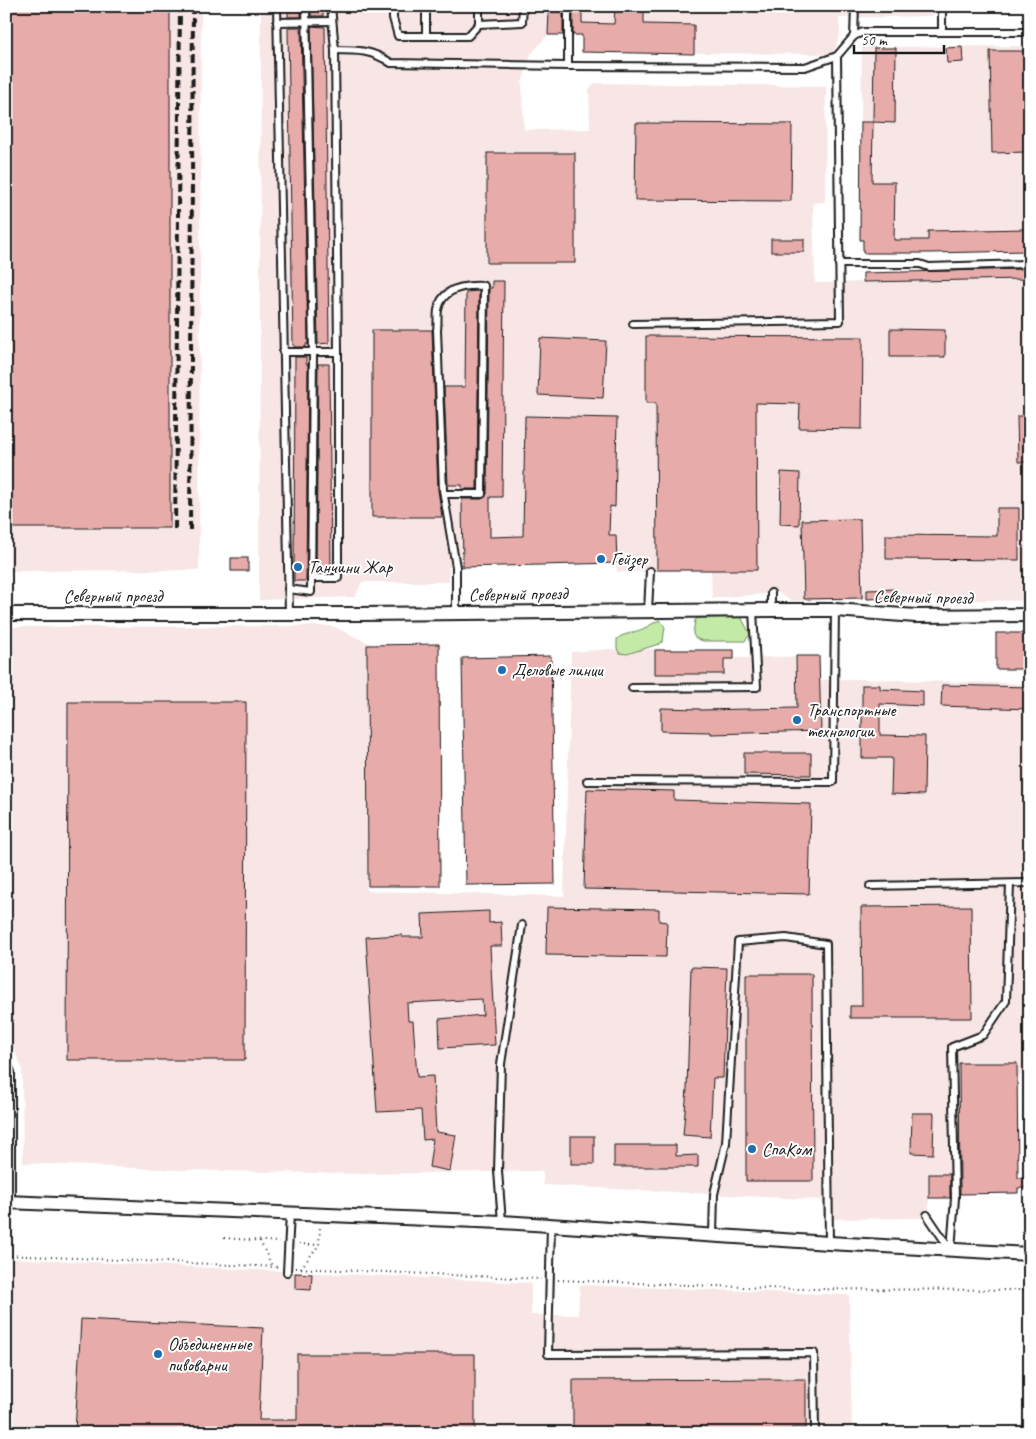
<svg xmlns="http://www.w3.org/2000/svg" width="1036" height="1439" font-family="Caveat,sans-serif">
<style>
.built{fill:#f8e6e6}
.green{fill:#c3eba7;stroke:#708462}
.building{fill:#e7abaa;stroke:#1c1c1c}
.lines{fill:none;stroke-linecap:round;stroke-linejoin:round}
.service-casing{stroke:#1c1c1c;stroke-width:10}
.minor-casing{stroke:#1c1c1c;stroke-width:16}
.path{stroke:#1c1c1c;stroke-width:2;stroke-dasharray:1 4;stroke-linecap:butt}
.service{stroke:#fff;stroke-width:6}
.minor{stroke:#fff;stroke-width:12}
.rail{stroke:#1c1c1c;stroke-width:4;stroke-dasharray:8 4;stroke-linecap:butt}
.poi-dot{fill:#1f6fb2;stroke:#fff;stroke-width:2}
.labels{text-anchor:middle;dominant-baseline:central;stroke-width:4;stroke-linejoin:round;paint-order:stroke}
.poi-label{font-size:18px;fill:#1c1c1c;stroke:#fff;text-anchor:start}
.street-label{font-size:18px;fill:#1c1c1c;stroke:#fff}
</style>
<rect width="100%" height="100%" fill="#fff"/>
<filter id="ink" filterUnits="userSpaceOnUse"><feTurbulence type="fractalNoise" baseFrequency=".02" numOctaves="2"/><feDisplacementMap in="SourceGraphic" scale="10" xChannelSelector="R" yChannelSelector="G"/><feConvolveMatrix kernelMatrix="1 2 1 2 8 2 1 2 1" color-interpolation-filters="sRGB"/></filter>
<g filter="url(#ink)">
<g class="built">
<polygon points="6,6 201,6 199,570 6,571"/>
<polygon points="261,6 933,6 933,16 839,18 840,35 833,54 582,52 582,35 548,35 531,54 522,83 524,130 590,129 589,89 595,83 826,86 825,202 813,203 815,283 1030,279 1030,596 1027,601 896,598 792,601 778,593 712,598 711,570 617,572 616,563 449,567 449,582 362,582 355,597 259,600"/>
<polygon points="1030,46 1030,245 1027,246 1027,251 929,253 928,241 872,240 873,123 861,122 862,47"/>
<polygon points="332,626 371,644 367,891 564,896 571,652 611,649 734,650 734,658 819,656 820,680 858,679 1030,684 1030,1064 1017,1079 1018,1193 960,1194 960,1198 929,1198 929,1209 927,1215 923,1218 823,1219 822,1200 543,1185 543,1171 364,1174 180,1170 23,1163 22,1068 6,1031 6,854 11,652 6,645 6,627"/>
<polygon points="6,1258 531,1283 531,1315 578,1315 580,1285 849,1295 852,1433 6,1433"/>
</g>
<g class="green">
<polygon points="741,617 750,634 745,641 703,641 695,638 693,634 695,620 699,618"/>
<polygon points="659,620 665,627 663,641 659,644 627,654 619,653 617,648 617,639 621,636 643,629"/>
</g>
<g class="building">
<rect x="6" y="6" width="164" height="522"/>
<rect x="288" y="6" width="13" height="11"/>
<rect x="311" y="6" width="12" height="10"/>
<polygon points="615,6 644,7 644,24 694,25 694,54 582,52 582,35 573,35 573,13 582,13 582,23 614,24"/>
<polygon points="549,12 563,12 563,35 548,35"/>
<polygon points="311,26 325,27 329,343 318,344"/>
<polygon points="288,27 301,27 308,344 306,344 306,347 295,347 293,345"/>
<polygon points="962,47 963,62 947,63 946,48"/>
<polygon points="874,48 896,48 895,123 873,122"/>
<polygon points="990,51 1026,51 1027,152 992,153"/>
<polygon points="861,122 873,122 872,182 895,182 894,240 928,240 928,231 1027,229 1027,251 929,253 863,253 863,240 860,240"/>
<polygon points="636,123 792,124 791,201 635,200"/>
<rect x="487" y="153" width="88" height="110"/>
<rect x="771" y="239" width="33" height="13"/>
<polygon points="1024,269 1024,279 863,282 863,273"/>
<polygon points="492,281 504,281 502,497 490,497 490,537 523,536 525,416 617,418 615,507 610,506 609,535 616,535 617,563 463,567 462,499 482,499 487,494 489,288 492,288"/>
<polygon points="479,291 477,489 462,489 462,485 448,485 444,387 465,387 466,292"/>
<polygon points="890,329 945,330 945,357 890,357"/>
<polygon points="372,330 432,330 438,490 442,517 372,517"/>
<polygon points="646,336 863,337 862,429 799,428 800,404 756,403 757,570 657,570 656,403 646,403"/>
<polygon points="540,338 606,341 603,398 538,395"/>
<polygon points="295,357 306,357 306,364 308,364 306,581 294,581"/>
<polygon points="318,364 329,364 331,571 316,571"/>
<polygon points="1017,416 1030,416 1030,462 1018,462"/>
<polygon points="781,472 800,473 799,525 780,524"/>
<polygon points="997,508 1019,508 1019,560 886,559 886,535 997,536"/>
<polygon points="860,519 862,598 804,599 802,520"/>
<rect x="231" y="558" width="17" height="13"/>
<polygon points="896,589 896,598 867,599 867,590"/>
<rect x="996" y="633" width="34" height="36"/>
<polygon points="439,644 440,886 368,886 367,645"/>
<polygon points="655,650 734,650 734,659 724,659 724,674 655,674"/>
<polygon points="551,656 555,884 466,885 462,658"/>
<polygon points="796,656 819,656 821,731 711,734 711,732 661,731 661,708 700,709 700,710 797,708"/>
<polygon points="862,685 880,685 880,689 923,691 923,706 880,704 880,735 925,736 924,795 891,794 892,758 862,758"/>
<polygon points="942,685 1030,687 1030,709 941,706"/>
<polygon points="68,702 246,702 245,1060 67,1060"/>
<polygon points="744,753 811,753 811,775 744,774"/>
<polygon points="587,789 674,791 674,800 811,804 809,894 584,889"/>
<polygon points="971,906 972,1018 850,1018 850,1006 862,1006 861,907"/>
<polygon points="547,907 659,909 659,921 667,922 666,957 546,955"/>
<polygon points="489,911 489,923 501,922 502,946 490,946 495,1045 440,1048 439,1019 483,1015 482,999 407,1003 408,1021 413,1021 417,1077 433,1076 436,1132 456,1135 450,1171 429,1167 433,1139 423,1140 421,1110 377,1112 366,937 402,935 402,937 423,937 422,914"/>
<polygon points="691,967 727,968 723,1078 713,1078 710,1137 683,1135 687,1089"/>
<polygon points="746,974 812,974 813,1181 746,1181"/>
<polygon points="959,1063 1017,1063 1018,1178 1027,1178 1027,1188 1018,1188 1018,1193 960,1194"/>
<polygon points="912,1113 934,1113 933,1154 911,1153"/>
<rect x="571" y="1136" width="23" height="28"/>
<polygon points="614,1145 676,1145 676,1156 698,1155 698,1167 614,1167"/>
<rect x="929" y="1174" width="21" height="24"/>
<polygon points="295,1273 312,1274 311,1290 295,1289"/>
<polygon points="81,1319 263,1328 259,1420 297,1420 297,1354 475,1354 475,1433 75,1433"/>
<polygon points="806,1379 806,1428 792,1428 792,1433 573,1433 573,1380"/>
</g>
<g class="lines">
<g class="service-casing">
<g id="service">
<polyline points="277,6 289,614"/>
<polyline points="393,6 393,18 398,36 468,36 479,24 522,22 523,6"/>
<polyline points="568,6 568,66"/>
<polyline points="942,6 942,31"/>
<polyline points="277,22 331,21"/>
<polyline points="479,24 479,6"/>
<polyline points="426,36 426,6"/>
<polyline points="854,36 855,6"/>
<path d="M335 50C357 50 372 50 391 63L568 66 805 67 837 56 854 36 863 32H1030"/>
<polyline points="839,264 920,264 929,267 1025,264"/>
<polyline points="633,324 840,321 837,56"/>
<polyline points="283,352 338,352"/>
<path d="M444 494H482L484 286C466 285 442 287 438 310 437 316 438 324 437 330L443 490 456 567V613"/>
<polyline points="311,578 338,578 338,352 335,50 331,6"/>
<polyline points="288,589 311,592 313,352 306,6"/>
<polyline points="771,593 771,610"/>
<polyline points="648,611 650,571"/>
<polyline points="632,688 757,687 753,610"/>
<polyline points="587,781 833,782 835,610"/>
<polyline points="870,886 1030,883"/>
<polyline points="6,1060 11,1072 11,1202"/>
<polyline points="927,1215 950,1249"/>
<polyline points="502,1222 498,1171 501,1064 522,925"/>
<polyline points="551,1225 548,1354 814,1353 815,1433"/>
<polyline points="713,1235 714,1194 726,1143 738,942 786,938 826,944 829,1243"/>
<polyline points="951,1250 955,1198 952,1047 983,1035 1006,1001 1010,884"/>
<polyline points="287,1272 290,1213"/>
</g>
</g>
<g class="minor-casing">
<g id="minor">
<polyline points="6,614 361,614 771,610 835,610 916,616 1030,615"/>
<polyline points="6,1202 502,1222 829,1243 1030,1254"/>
</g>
</g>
<g class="path">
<polyline points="224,1238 279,1242"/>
<polyline points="260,1241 272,1266"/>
<polyline points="299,1244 319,1245"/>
<polyline points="6,1255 279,1267"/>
<polyline points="296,1268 541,1279"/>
<polyline points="301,1268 319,1245 320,1227"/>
<polyline points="558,1280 795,1289 1030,1290"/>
</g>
<use href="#service" class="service"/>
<use href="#minor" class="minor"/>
<g class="rail">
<polyline points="175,529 180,6"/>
<polyline points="190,530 193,6"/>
</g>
</g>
</g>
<g class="poi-dot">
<circle cx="601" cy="559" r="5"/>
<circle cx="298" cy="567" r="5"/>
<circle cx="502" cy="670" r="5"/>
<circle cx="797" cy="720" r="5"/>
<circle cx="752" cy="1149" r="5"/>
<circle cx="158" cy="1354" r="5"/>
</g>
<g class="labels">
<g class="poi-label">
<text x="611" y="559">Гейзер</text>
<text x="308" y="567">Танчини Жар</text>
<text x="512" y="670">Деловые линии</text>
<text x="807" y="710">Транспортные<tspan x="807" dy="21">технологии</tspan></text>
<text x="762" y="1149">СпаКом</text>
<text x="168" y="1344">Объединенные<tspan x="168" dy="21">пивоварни</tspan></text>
</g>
<g class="street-label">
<text transform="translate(518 594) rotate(-1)">Северный проезд</text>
<text x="113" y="596">Северный проезд</text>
<text transform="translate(923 597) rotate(1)">Северный проезд</text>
</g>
</g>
<rect width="1036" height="1439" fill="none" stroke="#fff" stroke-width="25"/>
<rect x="12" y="12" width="1011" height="1414" fill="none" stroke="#1c1c1c" stroke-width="2" filter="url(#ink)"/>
<path d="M854 45v8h90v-8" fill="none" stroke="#1c1c1c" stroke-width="2.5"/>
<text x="861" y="45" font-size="15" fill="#1c1c1c" stroke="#ffffff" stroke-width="4" paint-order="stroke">50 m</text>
</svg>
